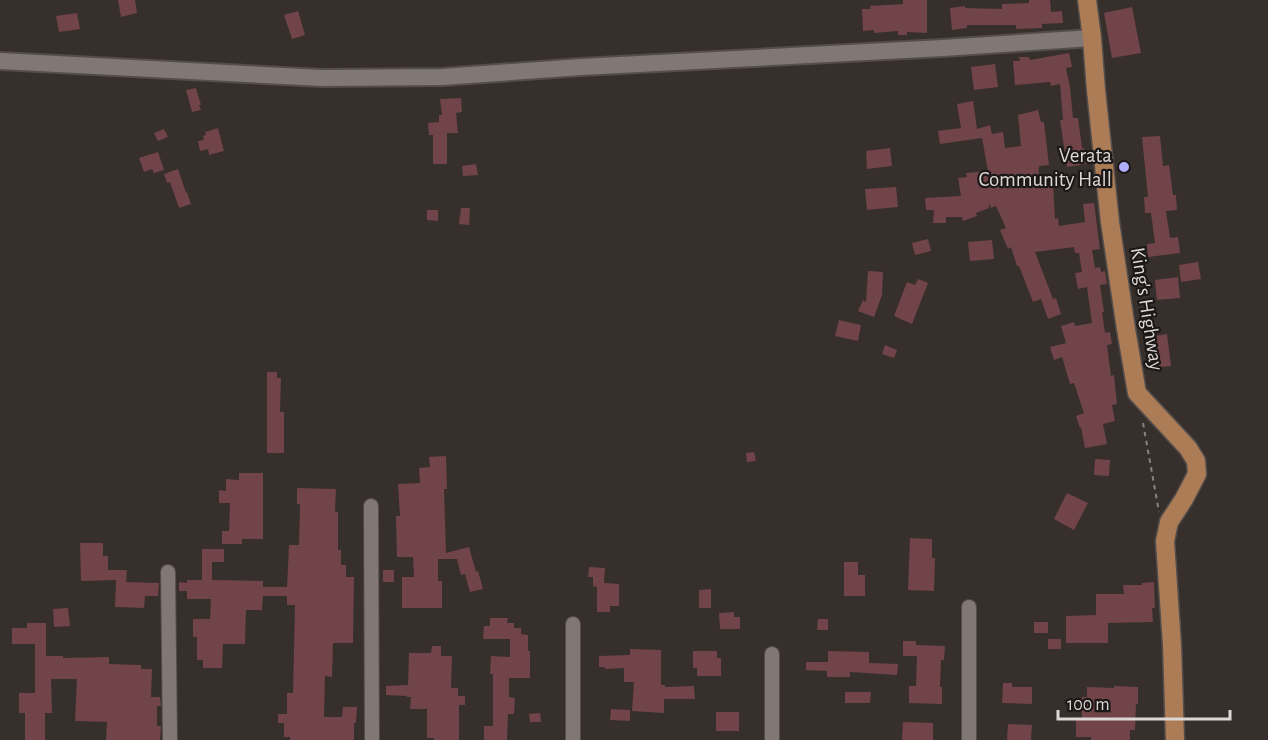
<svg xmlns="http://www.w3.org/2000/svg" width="1268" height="740" font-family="'Alegreya Sans',sans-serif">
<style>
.building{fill:#704448}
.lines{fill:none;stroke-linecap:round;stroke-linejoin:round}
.minor-casing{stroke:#534d4b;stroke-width:16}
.tertiary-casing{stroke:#534d4b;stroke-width:20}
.trunk-casing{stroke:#534d4b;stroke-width:21}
.path{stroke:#8a8381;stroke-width:2;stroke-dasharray:4.5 4.5;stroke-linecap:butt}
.minor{stroke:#817875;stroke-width:14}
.tertiary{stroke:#817875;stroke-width:16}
.trunk{stroke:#ac7c56;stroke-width:18}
.poi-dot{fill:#b0aefa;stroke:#1b1817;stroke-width:2}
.labels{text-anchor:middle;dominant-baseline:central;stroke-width:4.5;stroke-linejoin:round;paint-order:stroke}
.poi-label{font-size:21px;fill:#ddd7d6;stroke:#1b1817;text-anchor:end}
.street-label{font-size:21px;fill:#ddd7d6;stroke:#1b1817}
</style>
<rect width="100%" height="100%" fill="#372f2c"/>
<g class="building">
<polygon points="118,0 135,0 137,13 121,17"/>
<polygon points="903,0 927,0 927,33 907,32 907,35 898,35 898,31 874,33 874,30 863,31 862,9 871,9 870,6 903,4"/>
<polygon points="1029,0 1050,0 1051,12 1062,11 1063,23 1042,24 1042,28 1016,29 1016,25 967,25 967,28 952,30 950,8 965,6 965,8 1002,9 1002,4 1029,3"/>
<polygon points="1132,7 1141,53 1112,58 1104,13"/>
<polygon points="298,11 305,35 292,39 284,15"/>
<polygon points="77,13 80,29 59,32 56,16"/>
<polygon points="1069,53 1072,67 1066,68 1070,87 1073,118 1078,118 1082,148 1084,148 1086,164 1067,167 1060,120 1063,120 1060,84 1051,86 1050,82 1015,85 1013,61 1020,61 1019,57 1029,57 1030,60"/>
<polygon points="995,64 998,87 974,90 971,67"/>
<polygon points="196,88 201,105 199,105 201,110 192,112 186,90"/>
<polygon points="461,98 462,112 456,113 458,133 447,133 447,164 433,164 433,135 429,135 428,123 439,122 439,115 442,115 440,99"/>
<polygon points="973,101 977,129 990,125 992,134 1003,132 1005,148 1021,146 1018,115 1038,110 1041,122 1044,122 1049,165 1039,166 1038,183 1053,182 1055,219 1058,218 1059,226 1085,222 1083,204 1094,203 1100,249 1092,250 1095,268 1100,267 1101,272 1105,271 1107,284 1100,285 1104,312 1102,312 1105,333 1110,332 1112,344 1107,345 1111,376 1114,375 1117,404 1112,405 1115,421 1103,424 1107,444 1085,448 1081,427 1080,428 1076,416 1084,413 1074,383 1070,384 1062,357 1054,360 1050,347 1066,343 1061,326 1074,322 1075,326 1092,323 1087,287 1078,289 1075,273 1082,272 1079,253 1075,253 1074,247 1035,252 1053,299 1056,298 1061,314 1048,319 1041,299 1033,302 1019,266 1017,266 1011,247 1008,249 1000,230 1006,228 996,206 991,208 989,203 989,208 976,213 977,216 963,221 962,217 946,217 946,223 933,223 934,210 926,210 925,198 961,196 958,178 967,177 966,173 988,171 982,138 940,144 938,131 961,128 957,104"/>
<polygon points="218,128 224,151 209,155 208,149 200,151 198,141 204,140 203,136 206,135 205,132"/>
<polygon points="164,129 168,137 158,141 154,133"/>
<polygon points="1160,136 1163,166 1169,165 1173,195 1176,195 1177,210 1166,211 1170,238 1178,237 1180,253 1148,257 1147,244 1155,243 1151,213 1145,213 1144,197 1148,197 1142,137"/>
<polygon points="890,148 892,166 867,169 866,151"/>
<polygon points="158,152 164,170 154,173 152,169 144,172 139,158"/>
<polygon points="476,164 478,175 463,176 462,166"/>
<polygon points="178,169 186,193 187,192 191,204 179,208 170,182 167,183 164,174"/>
<polygon points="896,187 898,207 867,210 865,189"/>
<polygon points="461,208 470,208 469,225 459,224"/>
<polygon points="427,210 438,210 438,221 427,220"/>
<polygon points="928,239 931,251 915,255 912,243"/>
<polygon points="992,240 994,259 970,261 968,242"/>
<polygon points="1198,262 1201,279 1181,282 1179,265"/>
<polygon points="868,271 883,272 882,295 874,317 858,311 863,300 866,302"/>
<polygon points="1178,277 1180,298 1157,300 1155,280"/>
<polygon points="918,279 928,283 912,324 894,316 907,282 915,285"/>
<polygon points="839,320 861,325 858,341 835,336"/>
<polygon points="1167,334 1171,366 1152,368 1147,337"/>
<polygon points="885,345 897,350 894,358 882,354"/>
<polygon points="267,372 277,372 277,378 281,378 280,412 284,412 284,453 267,453"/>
<polygon points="754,452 756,461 747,462 746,453"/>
<polygon points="446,456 447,489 444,489 446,553 469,547 476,572 478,571 483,589 470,592 465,574 461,575 457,559 438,559 438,581 442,581 442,608 402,608 402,577 414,577 413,557 397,557 396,516 400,516 398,484 420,483 419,468 430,467 429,457"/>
<polygon points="1095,459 1110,460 1109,476 1094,475"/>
<polygon points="239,473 263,473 263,539 242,539 242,544 222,544 222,531 229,531 230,503 219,503 219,490 226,491 226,479 239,480"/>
<polygon points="297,488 336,489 335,512 338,512 338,550 341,550 341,565 346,565 346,577 354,577 353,643 333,643 332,677 325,676 324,717 342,717 343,707 357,707 356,723 354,723 354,740 290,740 290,737 284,737 284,723 278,723 278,714 287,714 287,693 293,693 295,605 287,605 287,596 263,596 262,610 246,610 245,644 223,644 222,668 203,668 203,660 197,660 197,637 193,637 193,619 210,619 211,599 187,599 187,591 179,591 179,582 187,583 187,580 202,580 202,549 224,549 224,562 212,562 212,580 263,581 263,587 287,587 289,545 299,545 300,504 297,504"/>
<polygon points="1067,493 1088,503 1074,530 1054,519"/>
<polygon points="910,538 932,539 932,558 935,558 934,591 908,590"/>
<polygon points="80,543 103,543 103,556 108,556 108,570 127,570 126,582 159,583 158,596 145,596 144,608 115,607 116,580 81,581"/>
<polygon points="844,562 858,562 858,575 865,575 865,596 844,596"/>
<polygon points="589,567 605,568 604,583 619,584 619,606 610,606 610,612 597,612 597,587 593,586 593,577 588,577"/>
<rect x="383" y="570" width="11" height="12"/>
<polygon points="1154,582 1155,608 1152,608 1153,622 1108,623 1108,643 1066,643 1066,616 1096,615 1096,594 1124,594 1123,585 1142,585 1142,583"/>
<polygon points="711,589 711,608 699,608 699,590"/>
<polygon points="68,608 70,626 54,627 53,609"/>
<polygon points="734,612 734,617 740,617 740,629 720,629 719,613"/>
<polygon points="490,618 508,618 507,623 514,623 514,628 521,628 521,634 528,635 528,651 530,651 530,678 509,678 509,697 515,698 514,714 508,714 507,740 484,740 484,726 493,726 493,674 490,674 491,656 510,657 510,639 483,639 484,626 490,626"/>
<polygon points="818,619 828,619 828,630 817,630"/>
<rect x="1034" y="622" width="14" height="11"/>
<polygon points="27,623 46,623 46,656 63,656 63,658 109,657 109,664 141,665 141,669 152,669 151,697 160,697 161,706 157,706 157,726 161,726 160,740 106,740 107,722 75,721 77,679 51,679 52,713 45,713 45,740 25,740 25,713 19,713 19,693 35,693 35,644 12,644 12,628 27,628"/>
<rect x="1048" y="639" width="13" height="10"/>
<polygon points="903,641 916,641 916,645 945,646 944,660 941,660 940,687 942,687 942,704 909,703 909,686 916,686 917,656 903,656"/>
<polygon points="432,646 441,646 441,656 452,656 451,688 458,688 458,696 465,696 465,705 459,705 459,740 434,740 434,738 427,738 427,709 410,709 411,697 407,697 407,696 386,695 386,686 408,685 409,653 431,653"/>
<polygon points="630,649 661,650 661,685 665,685 665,687 694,686 695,699 664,699 664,713 632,711 634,682 624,682 624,668 606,669 604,667 599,667 599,656 630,655"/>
<polygon points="693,651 717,651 717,658 721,658 721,676 697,676 697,668 693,668"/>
<polygon points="828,651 869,652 869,663 898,664 897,675 850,672 850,677 827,677 827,671 806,670 806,662 828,662"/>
<polygon points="1003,683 1012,683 1012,687 1032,687 1032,704 1002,703"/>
<polygon points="1114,686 1138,687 1138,704 1136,704 1135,730 1130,730 1130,740 1091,740 1091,737 1076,737 1076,720 1082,720 1082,697 1087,697 1087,687 1114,688"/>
<polygon points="845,692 871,692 870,703 845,703"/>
<polygon points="611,709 630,710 630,721 610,720"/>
<rect x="716" y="712" width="23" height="19"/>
<polygon points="540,713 541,722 530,722 529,714"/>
<polygon points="903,722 933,723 933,740 902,740"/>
<polygon points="1008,724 1032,725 1031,740 1007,740"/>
</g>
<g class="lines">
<g class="minor-casing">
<g id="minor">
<polyline points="371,506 372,740"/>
<polyline points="168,572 170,740"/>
<polyline points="969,607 969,740"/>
<polyline points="573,624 573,740"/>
<polyline points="772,740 772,654"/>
</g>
</g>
<g class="tertiary-casing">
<polyline id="tertiary" points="0,61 322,78 442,77 581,67 943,48 1092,38"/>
</g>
<g class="trunk-casing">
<polyline id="trunk" points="1087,0 1092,38 1096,90 1110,222 1126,329 1137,393 1188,448 1196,461 1197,474 1184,499 1169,522 1165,541 1172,645 1175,740"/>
</g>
<polyline class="path" points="1143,423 1159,512"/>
<use href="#minor" class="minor"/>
<use href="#tertiary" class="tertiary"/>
<use href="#trunk" class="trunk"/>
</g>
<circle class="poi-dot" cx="1124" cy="167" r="6"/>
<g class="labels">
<g class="poi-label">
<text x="1112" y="155">Verata<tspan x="1112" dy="24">Community Hall</tspan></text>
</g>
<g class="street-label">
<text transform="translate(1147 309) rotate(81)">King's Highway</text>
</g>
</g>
<path d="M1058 710v9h172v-9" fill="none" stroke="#ddd7d6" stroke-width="3"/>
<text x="1067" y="710" font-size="18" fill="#ddd7d6" stroke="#1b1817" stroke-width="4.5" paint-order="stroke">100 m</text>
</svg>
